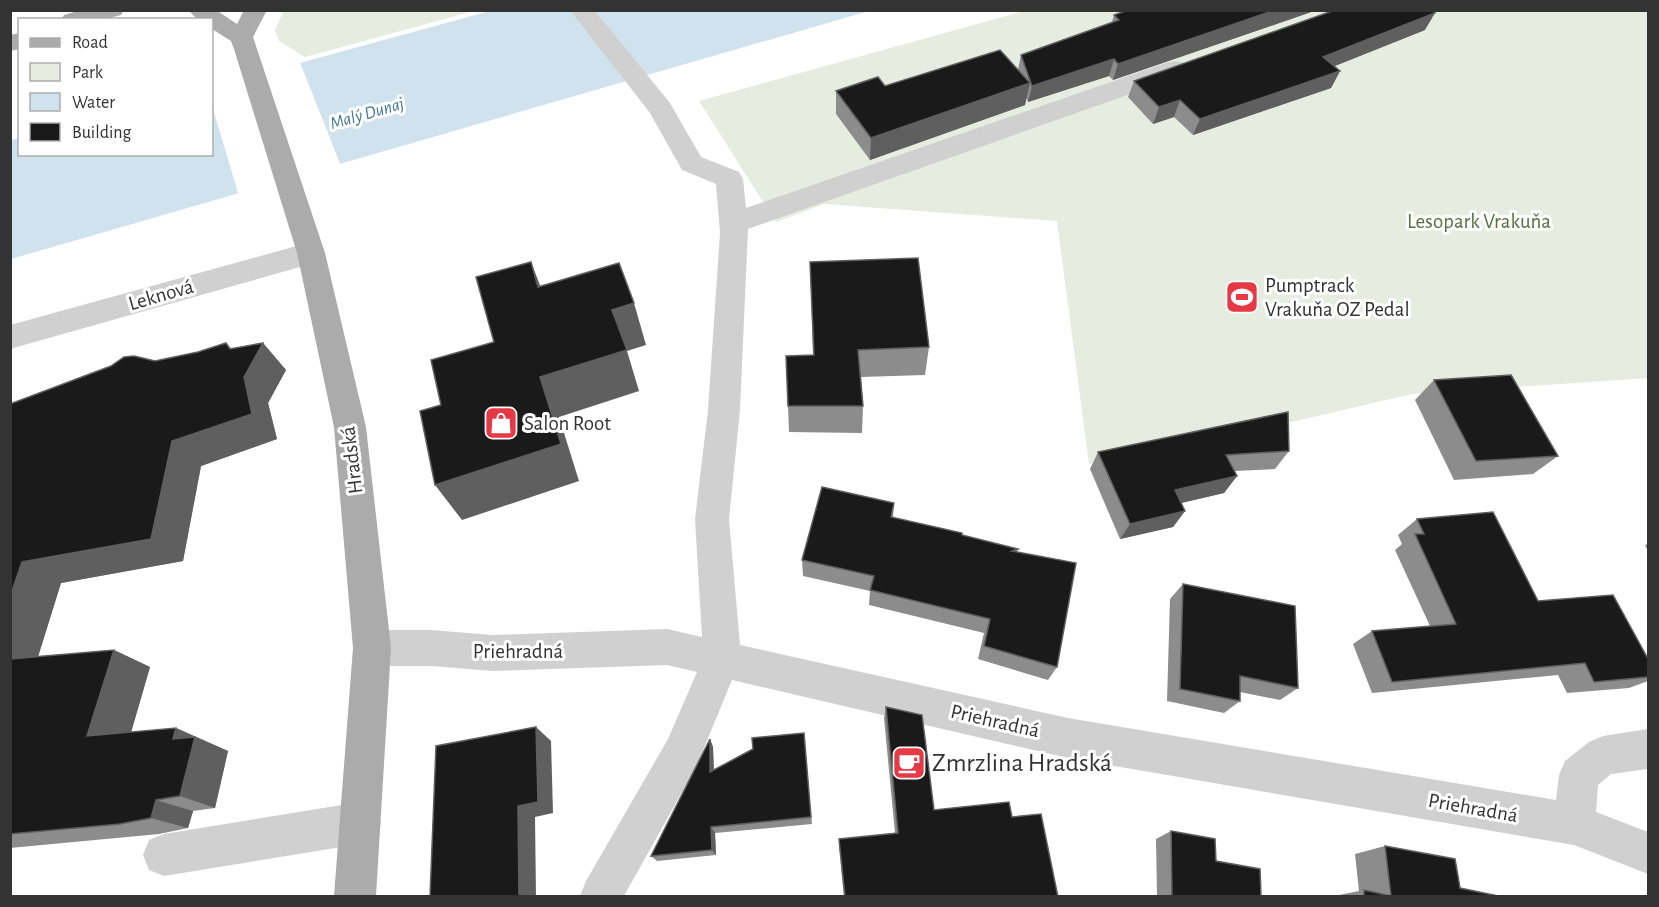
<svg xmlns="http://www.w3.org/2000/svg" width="1659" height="907" font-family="'Alegreya Sans',sans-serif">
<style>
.green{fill:#e6ecdf}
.water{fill:#cfe2ee}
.pier{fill:#fff}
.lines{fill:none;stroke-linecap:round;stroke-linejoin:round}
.minor{fill:#d0d0d0;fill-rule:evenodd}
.major{fill:#ababab;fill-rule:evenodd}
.wall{fill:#8c8c8c}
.shaded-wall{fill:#5f5f5f}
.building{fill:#1a1a1a;stroke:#5f5f5f;stroke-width:1.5}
.labels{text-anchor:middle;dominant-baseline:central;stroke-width:6;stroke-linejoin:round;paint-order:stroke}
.far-water-label{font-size:18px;font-style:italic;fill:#3f7597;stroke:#fff}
.park-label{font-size:21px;fill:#56703f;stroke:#fff}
.poi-label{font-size:21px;fill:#333;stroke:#fff;text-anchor:start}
.street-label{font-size:21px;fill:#333;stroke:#fff}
.near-poi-label{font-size:26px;fill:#333;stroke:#fff;text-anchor:start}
</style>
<rect width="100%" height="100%" fill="#fff"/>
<g class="green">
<polygon points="284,10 474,10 474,11 305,57 279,41 275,30"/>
<polygon points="1024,11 1648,11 1648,378 1412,394 1257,430 1089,464 1057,221 824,204 776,222 699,101"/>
</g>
<polygon class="water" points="490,11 869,11 11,259 11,140 19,138 20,154 212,154 212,87"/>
<polygon class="pier" points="299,60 341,166 239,196 212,106 212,84"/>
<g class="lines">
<g class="minor">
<polygon points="570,10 594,10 670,103 701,157 739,172 743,179 746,208 1166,63 1175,61 1184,63 1187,69 1184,75 748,229 740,410 729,519 740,645 1068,718 1556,800 1559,775 1565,761 1589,742 1603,736 1648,729 1648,769 1611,774 1598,785 1596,812 1648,832 1648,874 1574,845 1068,758 732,680 696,767 624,896 580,896 586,881 668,739 697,672 667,665 493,671 431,666 372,666 359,661 353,648 359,635 372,630 431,630 493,635 667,629 702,637 695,519 708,410 720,233 716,184 682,170 650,113"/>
<polygon points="311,242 321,245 325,253 321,261 10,349 10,325"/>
<polygon points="360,802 375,808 381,823 375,838 360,844 164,876 149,870 143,855 149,840 164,834"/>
</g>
<g class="major">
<polygon points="81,10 124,10 121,15 103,20 61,20 64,15"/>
<polygon points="188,10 216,10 237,24 244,10 267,10 253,37 325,253 366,427 391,648 376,896 334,896 353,648 334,427 297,253 234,49 231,41 212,29 212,20 198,20"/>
<polygon points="20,33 20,49 10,51 10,35"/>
</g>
</g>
<g class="wall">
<polygon points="1128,10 1317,10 1113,80 1109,76 1028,102 1026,97 1025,105 870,160 836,114 836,91 885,86 1018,70 1021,55 1112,22 1114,15"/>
<polygon points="1425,30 1334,66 1340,71 1331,88 1193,135 1174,117 1153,124 1128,97 1134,81"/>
<polygon points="810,262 929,347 925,375 861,377 863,406 862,433 789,432 788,406 813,355"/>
<polygon points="263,343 286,370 268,403 277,439 201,466 183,561 61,583 38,657 114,650 150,667 131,732 176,728 228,751 215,808 193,811 188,828 159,834 10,848 10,404 155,361"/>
<polygon points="1434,380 1558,456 1533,474 1454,480 1415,400"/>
<polygon points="1289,451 1275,469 1235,471 1237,476 1224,493 1181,503 1185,511 1173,527 1120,539 1090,469 1098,452"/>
<polygon points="894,503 893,518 1018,549 1017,552 1057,667 1048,680 978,659 984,633 869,605 870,591 803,576 802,560"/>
<polygon points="1417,519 1538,601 1648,659 1648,681 1629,688 1567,693 1558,675 1372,693 1353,644 1372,631 1430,626 1395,550 1402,544 1398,535"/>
<polygon points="1648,544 1648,551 1645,545"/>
<polygon points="1183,584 1298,688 1280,700 1240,692 1240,701 1224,713 1167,701 1170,599"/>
<polygon points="886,707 934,810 1012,817 1058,897 844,897 839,846 839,839 895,833 884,718"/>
<polygon points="804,733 812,824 715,833 716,855 657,861 651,856 710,739 713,747 714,770"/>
<polygon points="1171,831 1261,897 1157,897 1156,839"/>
<polygon points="1385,846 1460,888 1503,897 1334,896 1359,891 1355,854"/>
</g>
<g class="shaded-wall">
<polygon points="1275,10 1317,10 1113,80 1118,64"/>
<polygon points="1435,13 1425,30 1315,74 1323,57"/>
<polygon points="1114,59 1109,76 1028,102 1032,86"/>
<polygon points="1340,71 1331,88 1193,135 1200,119"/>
<polygon points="1030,83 1025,105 870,160 871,138"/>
<polygon points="1180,100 1174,117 1153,124 1159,107"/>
<polygon points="531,262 548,306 538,287"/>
<polygon points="634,303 646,345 627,351 639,391 559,417 579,481 462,520 435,485 540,377 612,310"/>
<polygon points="226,343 249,368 263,343 286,370 268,403 277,439 201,466 183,561 61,583 31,679 10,670 10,597 22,562 230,349"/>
<polygon points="1237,476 1224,493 1164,507 1175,490"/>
<polygon points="1185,511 1173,527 1120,539 1130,524"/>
<polygon points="114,650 150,667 126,750 87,736"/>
<polygon points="536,727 551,741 553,813 535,817 536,897 519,897 518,806"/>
<polygon points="176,728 228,751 215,808 180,796 173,739"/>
<polygon points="710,739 713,747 714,780 710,772"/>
<polygon points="156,800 193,811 188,828 151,818"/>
<polygon points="711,827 715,833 716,855 712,850"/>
</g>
<g class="building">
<polygon points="1128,10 1275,10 1118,64 1114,59 1032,86 1021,55 1119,20 1114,15"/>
<polygon points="1335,10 1432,10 1435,13 1323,57 1340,71 1200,119 1180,100 1159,107 1134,81"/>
<polygon points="1000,50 1030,83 871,138 836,91 878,77 885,86"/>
<polygon points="918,258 929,347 858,350 863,406 788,406 786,356 814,355 810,262"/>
<polygon points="531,262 538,287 619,263 634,303 612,310 627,350 540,377 561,444 435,485 420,411 441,405 431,360 494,342 476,277"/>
<polygon points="226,343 230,349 263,343 244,377 252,414 172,441 151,539 22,562 10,597 10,404 111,366 124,357 134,356 155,361 198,352"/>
<polygon points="1511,375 1558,456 1476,461 1434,380"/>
<polygon points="1288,412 1289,451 1226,455 1237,476 1175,490 1185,511 1130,524 1098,452"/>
<polygon points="822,487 894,503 891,517 962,533 962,535 1018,549 1012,551 1076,563 1057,667 984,646 990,619 870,590 874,576 802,560"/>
<polygon points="1493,512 1538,601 1613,595 1648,659 1648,677 1594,682 1585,663 1392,682 1372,631 1456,624 1415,534 1424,534 1417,519"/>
<polygon points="1183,584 1295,606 1298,688 1240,676 1240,701 1180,689"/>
<polygon points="114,650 87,736 176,728 173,739 195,737 180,796 156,800 151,818 120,824 10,834 10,659"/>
<polygon points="886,707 922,715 934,810 1009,802 1012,817 1041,814 1058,897 845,897 839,839 898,833"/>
<polygon points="536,727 538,802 518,806 519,897 430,897 436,746"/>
<polygon points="804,733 811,817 711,827 712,850 651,856 710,739 710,772 753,749 752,738"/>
<polygon points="1171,831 1215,839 1216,861 1260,869 1261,897 1172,897"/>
<polygon points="1385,846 1455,859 1460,888 1503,897 1364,897 1364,890 1391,896"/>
</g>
<defs>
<g id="stadium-square" transform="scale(1.725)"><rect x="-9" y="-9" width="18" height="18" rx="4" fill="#e63946" stroke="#fff"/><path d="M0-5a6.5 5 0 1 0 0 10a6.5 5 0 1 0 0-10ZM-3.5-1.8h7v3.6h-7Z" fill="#fff"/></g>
<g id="shop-square" transform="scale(1.725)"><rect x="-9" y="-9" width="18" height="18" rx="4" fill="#e63946" stroke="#fff"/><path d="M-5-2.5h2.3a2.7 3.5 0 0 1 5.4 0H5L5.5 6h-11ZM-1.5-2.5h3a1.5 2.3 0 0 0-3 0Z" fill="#fff"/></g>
<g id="cafe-square" transform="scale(1.725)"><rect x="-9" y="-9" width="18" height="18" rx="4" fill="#e63946" stroke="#fff"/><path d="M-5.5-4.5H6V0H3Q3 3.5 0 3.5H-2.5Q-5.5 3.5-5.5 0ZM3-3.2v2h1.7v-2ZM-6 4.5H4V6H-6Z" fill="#fff"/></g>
</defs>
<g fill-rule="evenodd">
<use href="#stadium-square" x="1242" y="297"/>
<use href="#shop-square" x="501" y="423"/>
<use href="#cafe-square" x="909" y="763"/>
</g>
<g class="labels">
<g class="far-water-label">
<text transform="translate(367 114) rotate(-16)">Malý Dunaj</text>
</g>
<g class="park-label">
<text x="1479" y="221">Lesopark Vrakuňa</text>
</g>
<g class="poi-label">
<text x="1265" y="285">Pumptrack<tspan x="1265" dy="24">Vrakuňa OZ Pedal</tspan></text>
<text x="524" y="423">Salon Root</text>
</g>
<g class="street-label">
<text transform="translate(161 295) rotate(-16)">Leknová</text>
<text transform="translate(352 460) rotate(-97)">Hradská</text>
<text x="518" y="651">Priehradná</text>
<text transform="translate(995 721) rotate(13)">Priehradná</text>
<text transform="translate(1473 808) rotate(10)">Priehradná</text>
</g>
<g class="near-poi-label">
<text x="932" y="763">Zmrzlina Hradská</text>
</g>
</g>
<rect width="1659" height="907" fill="none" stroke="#333333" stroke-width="24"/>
<rect x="18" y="18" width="195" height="138" fill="#ffffff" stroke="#adadad" stroke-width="1.5"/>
<rect x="30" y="38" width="30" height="9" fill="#ababab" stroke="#adadad" stroke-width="1.5"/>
<text x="72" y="48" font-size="18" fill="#333333">Road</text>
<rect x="30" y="63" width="30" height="18" fill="#e6ecdf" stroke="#adadad" stroke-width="1.5"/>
<text x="72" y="78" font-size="18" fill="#333333">Park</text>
<rect x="30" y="93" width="30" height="18" fill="#cfe2ee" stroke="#adadad" stroke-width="1.5"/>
<text x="72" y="108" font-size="18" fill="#333333">Water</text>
<rect x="30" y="123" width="30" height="18" fill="#1a1a1a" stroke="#adadad" stroke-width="1.5"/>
<text x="72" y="138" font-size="18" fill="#333333">Building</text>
</svg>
